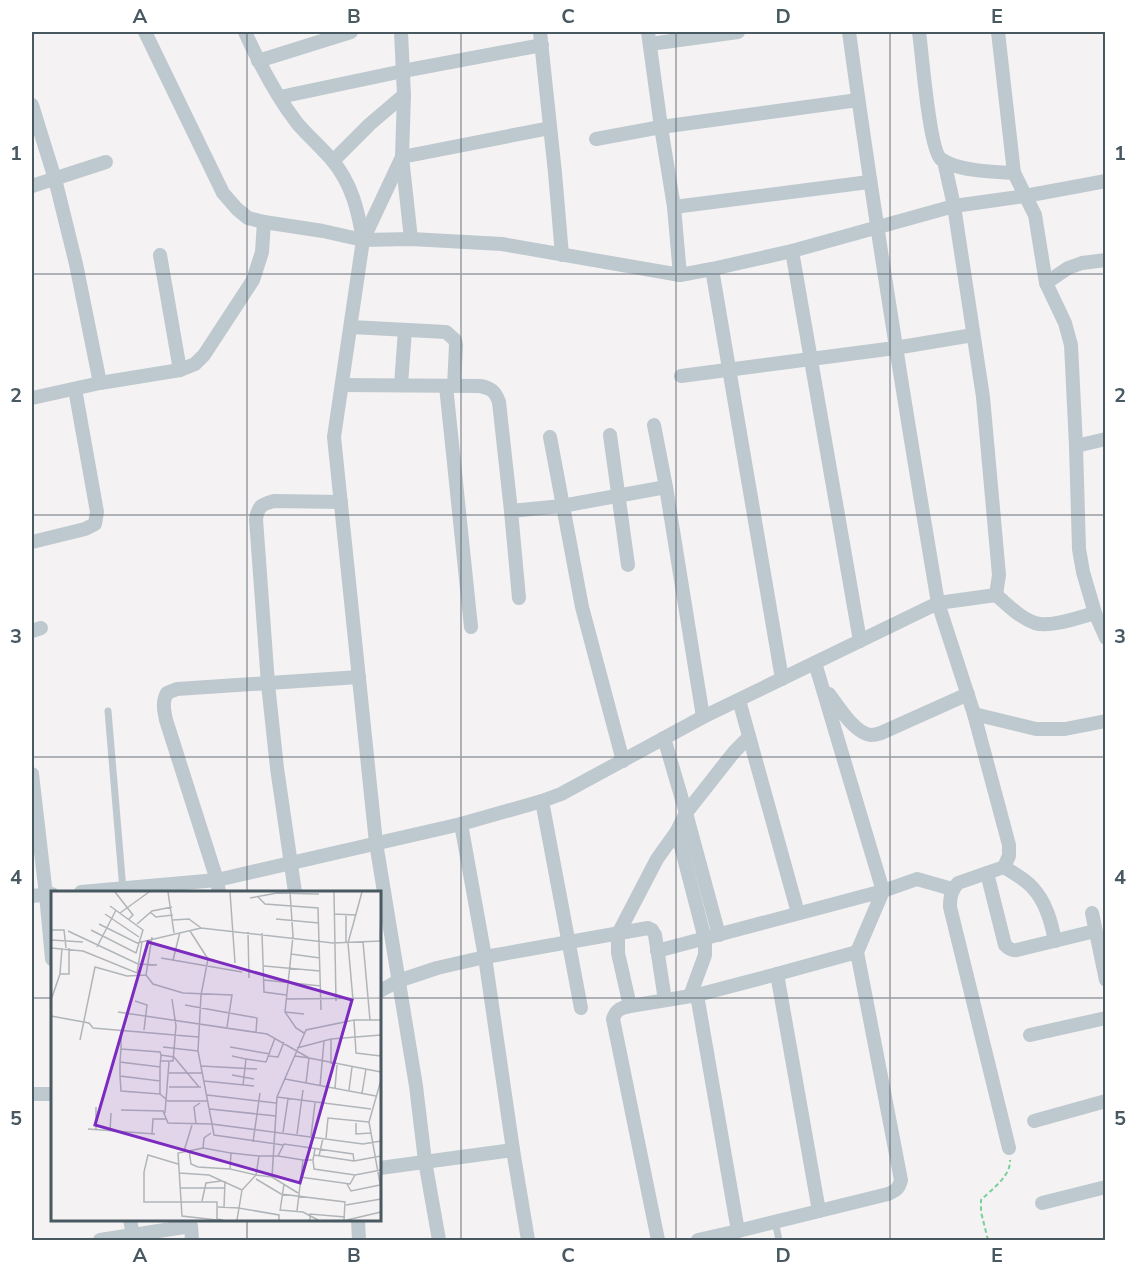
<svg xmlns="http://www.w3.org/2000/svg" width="1137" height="1272" font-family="'Nunito Sans',sans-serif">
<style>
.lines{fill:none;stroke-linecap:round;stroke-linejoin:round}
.path{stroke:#78d197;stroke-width:2;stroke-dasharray:4.5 3;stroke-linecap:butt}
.lane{stroke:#bdc9cf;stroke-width:7}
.street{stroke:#bdc9cf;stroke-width:14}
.grid{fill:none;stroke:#495961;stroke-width:1.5;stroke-opacity:0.55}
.inset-road{fill:none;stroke:#b0b5b9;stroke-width:1.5}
.view{fill:#7b2cbf;fill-opacity:0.15;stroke:#7b2cbf;stroke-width:3}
.inset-edge{fill:none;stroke:#495961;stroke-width:3}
.neatline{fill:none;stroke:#495961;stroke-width:2}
.grid-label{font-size:20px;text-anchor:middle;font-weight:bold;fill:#495961}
</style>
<rect width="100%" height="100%" fill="#f5f2f3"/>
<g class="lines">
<path class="path" d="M988 1240 981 1212V1200C992 1189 1011 1176 1010 1160"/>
<g class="lane">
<polyline points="108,711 123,890"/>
<polyline points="775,1221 779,1240"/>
</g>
<g class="street">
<polyline points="145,32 223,193 237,209 248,218 264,222 323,231 363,240 411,239 502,244 680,275 712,269 792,251 954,206 1025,196 1106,181"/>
<path d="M245 32C259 63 276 96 297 123 308 136 321 147 332 160 352 184 358 210 363 240"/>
<polyline points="401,32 404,95 402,157 363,240 334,437 376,843 416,1086 425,1161 439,1240"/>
<polyline points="540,32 555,173 562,255"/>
<polyline points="648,32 661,127 674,207 680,275"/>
<path d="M919 32C922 52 929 149 941 159 956 171 995 172 1014 173L1035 215 1046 283 1068 268 1082 263 1106 260"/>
<polyline points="998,32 1014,173"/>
<polyline points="650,44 738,32"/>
<polyline points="258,61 351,32"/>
<polyline points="280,97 403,71 542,45"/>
<polyline points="32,105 55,179 76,264 100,383"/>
<polyline points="596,139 661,127 858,100"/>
<polyline points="333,161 370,124 404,95"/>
<path d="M944 161 954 206 983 397 999 575 996 595 938 603 974 714 1009 845V856L1004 867 958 883C951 891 950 897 950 907L1009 1148"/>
<polyline points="32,186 106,162"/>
<polyline points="674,207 869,182"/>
<polyline points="411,239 402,157 550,128"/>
<polyline points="792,251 860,641"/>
<polyline points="160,255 180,370"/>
<polyline points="712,269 782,679"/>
<polyline points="1046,283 1065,323 1071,345 1076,446"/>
<polyline points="351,327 446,332 455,340 456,345 454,386"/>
<polyline points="681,376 895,348 973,335"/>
<path d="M342 385 480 386C491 388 495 391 499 402L511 511"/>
<polyline points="401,385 405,330"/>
<polyline points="446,386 471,627"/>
<polyline points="32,398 100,383 180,370 195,364 204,355 253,280 262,252 264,222"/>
<polyline points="654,425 666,487 703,717"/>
<polyline points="610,435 628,565"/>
<polyline points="550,437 582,607 623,761"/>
<polyline points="32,542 85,529 95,524 97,512 75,389"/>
<path d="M996 595C1008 605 1020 618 1035 623 1050 628 1080 617 1095 613L1106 638"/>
<polyline points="519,598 511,511 562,506 666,487"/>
<polyline points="1095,613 1083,572 1079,549 1076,446 1106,439"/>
<polyline points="32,631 41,628"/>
<polyline points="815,663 883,891 857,952"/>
<path d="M829 694C838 706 855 734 871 735 875 735 878 734 881 733L968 694"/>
<polyline points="739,700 798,913"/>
<polyline points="974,714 1036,729 1065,729 1106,721"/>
<polyline points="664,738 686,813 719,935"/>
<polyline points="32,774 46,895 52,959"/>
<polyline points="542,801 581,1008"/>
<polyline points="461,824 485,957 513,1150 528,1240"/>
<polyline points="677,831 705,939 705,955 690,996"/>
<path d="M1004 867C1013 873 1025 879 1032 887 1046 902 1051 921 1055 941"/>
<path d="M987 873 1005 945C1009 949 1012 951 1017 950L1095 931"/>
<path d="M81 892 217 880 461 824 542 801 561 794 703 717 938 603C906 413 875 223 849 32"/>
<path d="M219 892 217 880 166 720C164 710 162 702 167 693L177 689 359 677"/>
<path d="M295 892 277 768 268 684 256 519C258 506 262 504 274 501L341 502"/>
<polyline points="32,896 52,894"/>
<polyline points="1092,913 1106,980"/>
<polyline points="657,951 883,891 917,879 952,889"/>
<path d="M777 974 857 952 901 1180C899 1189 895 1191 888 1194L819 1211"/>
<polyline points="380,991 398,981 437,968 485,957 648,928 652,930 655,935 665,1000"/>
<polyline points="697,995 777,974 819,1211 738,1231"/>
<path d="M630 1006C621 1008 616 1009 613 1019L658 1240"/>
<polyline points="1030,1035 1106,1018"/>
<polyline points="32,1094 52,1094"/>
<polyline points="1034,1121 1106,1101"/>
<polyline points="380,1168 513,1150"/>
<polyline points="1042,1203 1106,1187"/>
<polyline points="130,1220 134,1240"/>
<polyline points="358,1220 359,1240"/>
<polyline points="100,1240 191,1226 192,1240"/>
<polyline points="698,1240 738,1231 697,995 630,1006 618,953 618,934 657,859 677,831 686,813 734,752 749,737"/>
</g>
</g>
<path class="grid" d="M247 32V892M461 32V1240M676 32V1240M890 32V1240M32 274H1106M32 515H1106M32 757H1106M32 998H52M380 998H1106M247 1220V1240"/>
<g transform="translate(51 891)">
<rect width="330" height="330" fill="#f5f2f3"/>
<path class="inset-road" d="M64 1 82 24 78 28M117 1 123 42M179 1 184 72M239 1 242 45 234 121 245 137 253 142M283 1 285 110M207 6 214 13 267 17 270 119M199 7 226 2 268 3M99 21 105 26 122 24M69 22 98 1M54 23 88 46M283 23 305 24M295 24V52M225 28 268 32M122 29 138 28 150 37M48 33 86 52 150 37 282 52 330 50M86 33 101 20 121 16M0 39H13L15 57M40 39 85 62 92 39 59 15M17 40 87 73 106 74M139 40 157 68 150 104 147 160 161 233 312 253 330 250M197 41 198 87M211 42 213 101 235 104M0 49 32 51M329 50 330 21M312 51 319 129M46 56 65 19M0 57 32 60 86 82 91 51M240 63 269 67M110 67 191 81M122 69 129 41M213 75 269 80M9 83H18V57M95 84 102 93 132 102 181 104 176 136M213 89 270 95M235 108 330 107M0 109 9 83 11 57M302 109 297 52 311 1M84 110 96 114 93 139M134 114 206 127 205 141M67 121 216 143 258 167 330 181M234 121 253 123M0 125 38 132 42 137 147 146M303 129 305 162 330 165M70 139V158L109 161 110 164M280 148V173M29 149 44 76 76 85 95 84 101 46M112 156 147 160M179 156 219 163M246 157 280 148 330 144M70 158 69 171 109 176 110 164 123 166 148 196M181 165 195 168 192 194M218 165 227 166 233 151M244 165 258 167 255 192M195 168 215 171 224 147M110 170H122L125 135 121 108M69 171V185L109 190V176M150 175 206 178M118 182H152M181 184 203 188M69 185 70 200 109 203V190M234 188 325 205M330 189 318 231 330 298M153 190 203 195M269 195 273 150M118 196H150M284 197 286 174M298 199 301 176M311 202 315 178M109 203 117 210H157M156 204 225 212M226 206 320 218M159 218 225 225M70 219 112 220 117 232 161 233 163 244 232 254M114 222 118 171M305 232V243L320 242M145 233 143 216 149 212M37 238 104 243M45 239V216M59 240 60 222M232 241 237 208M160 242 153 247 152 257 127 262 131 325 166 329M101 243 102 228H115M246 243 252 199M260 245 264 212M275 247 277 227 318 231M202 251 209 202M152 257 180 262 179 278 205 284 208 265H227L233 253 302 263 303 270M138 259 140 273 147 276 179 278M133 260 141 234M180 262 208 265M263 264 303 270 330 265M227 265 252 269M268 265 272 247M262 269 263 278 304 284 330 279M127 273 97 264 93 281V311H166V328L172 329M128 282 158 284 191 299M221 286 226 206 255 139 303 129H330M249 286 299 293 304 284M205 288 230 303 294 311 293 329M296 293 300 300 329 294M130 297H173M151 310 155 292 170 290M295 314 330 308M167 316 188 317 191 299 205 284 221 286 247 302M173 316 174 290M229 319 252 321 267 329M229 320 233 293M246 320 252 269H262L264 258M186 329 188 317 228 324V329M259 329V323L294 326M296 329 330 321"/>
<path class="view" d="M97 51 301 109 249 292 44 234Z"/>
<rect width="330" height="330" class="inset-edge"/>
</g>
<rect width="1137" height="1272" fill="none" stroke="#ffffff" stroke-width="66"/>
<rect x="33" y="33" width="1071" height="1206" class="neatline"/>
<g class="grid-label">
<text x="140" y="23">A</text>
<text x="354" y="23">B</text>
<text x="568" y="23">C</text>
<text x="783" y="23">D</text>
<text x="997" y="23">E</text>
<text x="16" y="160">1</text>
<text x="1120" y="160">1</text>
<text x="16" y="402">2</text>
<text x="1120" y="402">2</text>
<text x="16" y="643">3</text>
<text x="1120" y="643">3</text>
<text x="16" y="884">4</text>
<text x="1120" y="884">4</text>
<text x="16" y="1125">5</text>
<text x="1120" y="1125">5</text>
<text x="140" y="1262">A</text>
<text x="354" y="1262">B</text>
<text x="568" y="1262">C</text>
<text x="783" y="1262">D</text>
<text x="997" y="1262">E</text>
</g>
</svg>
